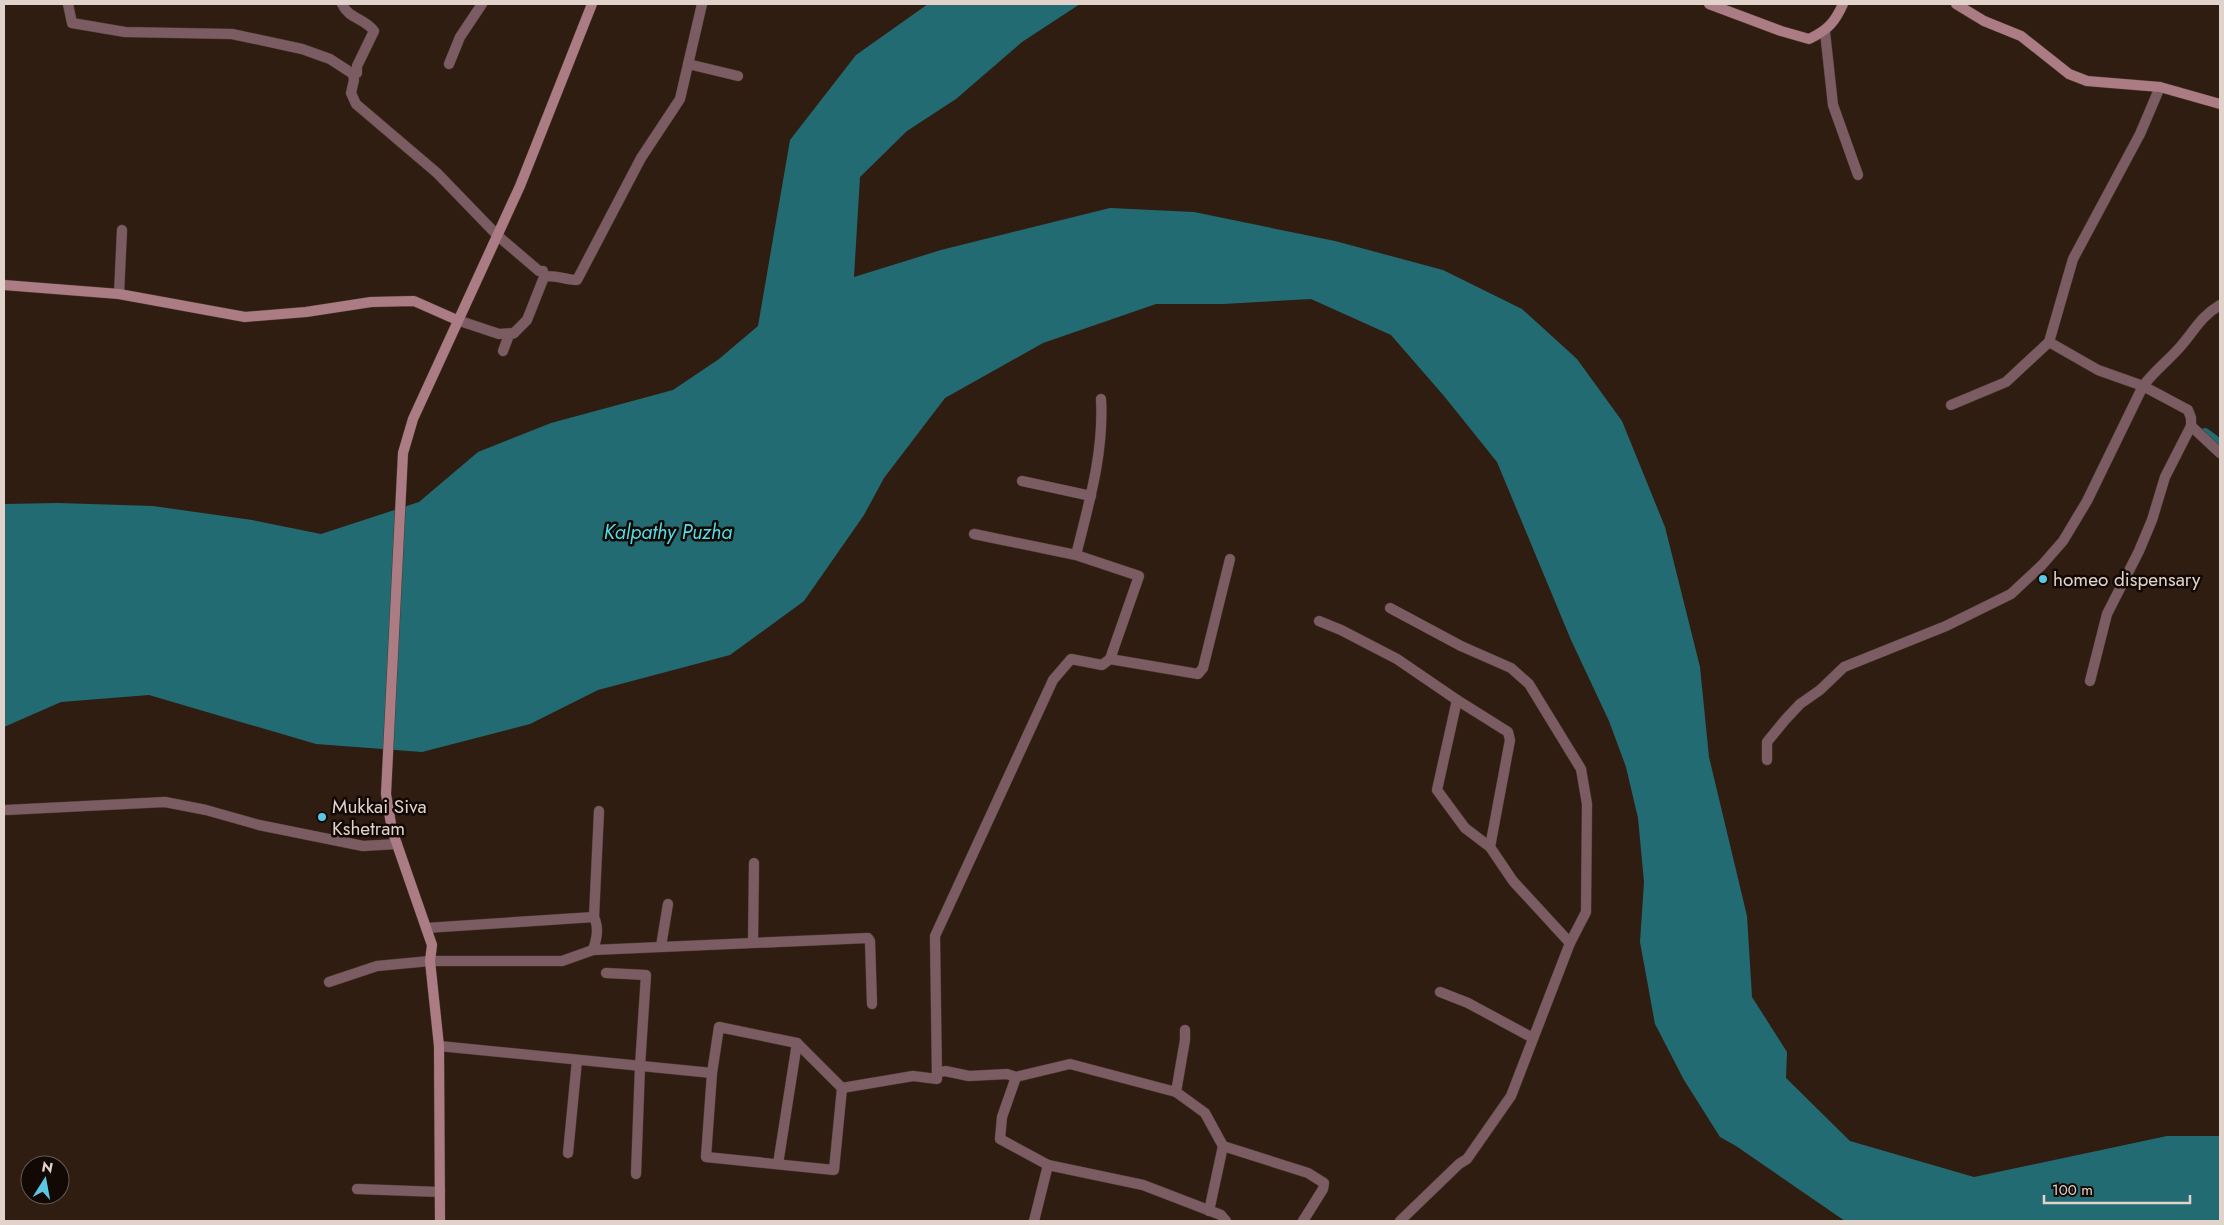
<svg xmlns="http://www.w3.org/2000/svg" width="2224" height="1225" font-family="Jost,sans-serif">
<style>
.water{fill:#226b72}
.lines{fill:none;stroke-linecap:round;stroke-linejoin:round}
.canal{stroke:#226b72;stroke-width:10}
.street-casing{stroke:#4c3a2f;stroke-width:11}
.secondary-casing{stroke:#4c3a2f;stroke-width:11}
.street{stroke:#7a5c62;stroke-width:10}
.secondary{stroke:#ac7c85;stroke-width:10}
.poi-dot{fill:#5ac8e5;stroke:#120905;stroke-width:2}
.labels{text-anchor:middle;dominant-baseline:central;stroke-width:5;stroke-linejoin:round;paint-order:stroke}
.poi-label{font-size:19px;fill:#e1d3cb;stroke:#120905;text-anchor:start}
.water-label{font-size:20px;font-style:italic;fill:#51dce8;stroke:#120905}
</style>
<rect width="100%" height="100%" fill="#301d11"/>
<polygon class="water" points="928,4 1080,4 1022,42 956,99 907,131 860,177 854,277 941,250 1110,208 1194,212 1335,241 1443,270 1522,309 1577,359 1622,421 1665,527 1700,667 1709,757 1747,916 1752,997 1787,1052 1786,1078 1850,1141 1974,1177 2167,1136 2220,1136 2220,1221 1845,1221 1736,1146 1720,1137 1684,1080 1655,1024 1640,942 1644,882 1638,818 1626,767 1609,721 1571,640 1497,462 1444,396 1391,335 1311,299 1223,304 1156,304 1043,343 945,398 884,478 864,515 804,601 730,655 598,690 530,724 422,752 316,744 149,695 61,702 4,727 4,504 58,503 153,506 252,520 321,534 419,502 478,452 551,423 673,390 719,359 758,326 790,140 856,55"/>
<g class="lines">
<polyline class="canal" points="2205,433 2220,444"/>
<g class="street-casing">
<g id="street">
<polyline points="68,4 72,23 125,32 232,34 302,49 330,59 353,74 354,80 351,93 356,104 437,173 498,236 539,271 543,271"/>
<path d="M342 4C349 19 364 18 374 31L357 66V73"/>
<polyline points="1825,32 1833,105 1858,175"/>
<polyline points="449,64 460,37 482,4"/>
<polyline points="688,64 738,76"/>
<polyline points="119,294 122,230"/>
<path d="M457 320 499 334 514 333 527 320 544 277C555 274 565 280 577 280L641 158 680 99 702 4"/>
<polyline points="2049,342 2098,370 2143,386 2188,410 2191,418 2191,426 2165,477 2152,520 2139,551 2107,614 2090,681"/>
<polyline points="503,351 509,335 514,333"/>
<polyline points="1951,405 2006,382 2049,342 2073,259 2140,134 2160,87"/>
<polyline points="2191,426 2220,453"/>
<polyline points="1022,481 1091,496"/>
<path d="M1076 555C1089 503 1104 453 1101 399"/>
<polyline points="1390,608 1461,646 1511,668 1529,684 1581,769 1587,804 1586,912 1570,943 1511,1096 1467,1159 1459,1164 1400,1221"/>
<polyline points="1319,621 1341,630 1397,659 1457,700 1508,732 1510,740 1490,847"/>
<polyline points="1110,659 1198,674 1203,668 1230,559"/>
<polyline points="1457,700 1437,790 1465,828 1490,847 1513,881 1570,943"/>
<path d="M1767 760V742L1785 720 1800 704 1820 690 1844 667 1946 626 2011 594 2042 565 2063 541 2087 501 2143 386C2155 370 2168 361 2180 347 2195 330 2200 317 2220 305"/>
<polyline points="6,810 165,802 206,810 259,825 363,846 397,844"/>
<polyline points="426,928 594,917"/>
<polyline points="753,942 754,863"/>
<polyline points="661,946 668,904"/>
<path d="M593 950C597 938 599 928 594 917L599 811"/>
<polyline points="606,973 646,975 640,1066 636,1174"/>
<polyline points="329,982 377,966 430,961 562,961 593,950 868,938 870,941 872,1004"/>
<polyline points="1440,992 1468,1003 1533,1038"/>
<polyline points="439,1046 712,1073 706,1157 834,1170 842,1088 797,1043 719,1027 712,1073"/>
<polyline points="937,1073 945,1071 969,1076 1007,1074 1016,1077 1070,1064 1176,1092 1205,1113 1223,1146 1209,1211"/>
<polyline points="1016,1077 1002,1117 1000,1139 1048,1165 1143,1185 1221,1215 1226,1221"/>
<polyline points="842,1088 913,1076 937,1079 935,936 1053,680 1071,659 1102,665 1110,659 1139,576 1076,555 974,534"/>
<polyline points="1176,1092 1185,1040 1185,1030"/>
<polyline points="1223,1146 1308,1173 1324,1183 1323,1189 1303,1221"/>
<polyline points="568,1153 577,1060"/>
<polyline points="778,1164 797,1043"/>
<polyline points="357,1189 440,1192"/>
<polyline points="1034,1221 1048,1165"/>
</g>
</g>
<g class="secondary-casing">
<g id="secondary">
<path d="M1709 4 1781 31 1809 39C1828 30 1835 22 1843 4"/>
<polyline points="1956,4 1984,21 2021,36 2069,74 2087,81 2160,87 2220,104"/>
<polyline points="4,285 119,294 245,317 306,312 371,302 414,301 457,320"/>
<polyline points="440,1221 439,1046 430,961 432,945 392,830 386,794 403,453 413,419 520,186 592,4"/>
</g>
</g>
<use href="#street" class="street"/>
<use href="#secondary" class="secondary"/>
</g>
<g class="poi-dot">
<circle cx="2043" cy="579" r="5"/>
<circle cx="322" cy="817" r="5"/>
</g>
<g class="labels">
<g class="poi-label">
<text x="2053" y="579">homeo dispensary</text>
<text x="332" y="806">Mukkai Siva<tspan x="332" dy="22">Kshetram</tspan></text>
</g>
<g class="water-label">
<text x="668" y="532">Kalpathy Puzha</text>
</g>
</g>
<rect width="2224" height="1225" fill="none" stroke="#e1d3cb" stroke-width="10"/>
<g transform="translate(45 1180) rotate(11)"><circle r="24" fill="#120905" stroke="#655a54"/>
<path d="M0-4L9 19L0 12L-9 19Z" fill="#5ac8e5"/>
<text y="-8" font-size="14" font-weight="bold" text-anchor="middle" fill="#e1d3cb">N</text>
</g>
<path d="M2044 1195v8h146v-8" fill="none" stroke="#e1d3cb" stroke-width="2.5"/>
<text x="2052" y="1195" font-size="15" fill="#e1d3cb" stroke="#120905" stroke-width="4" paint-order="stroke">100 m</text>
</svg>
